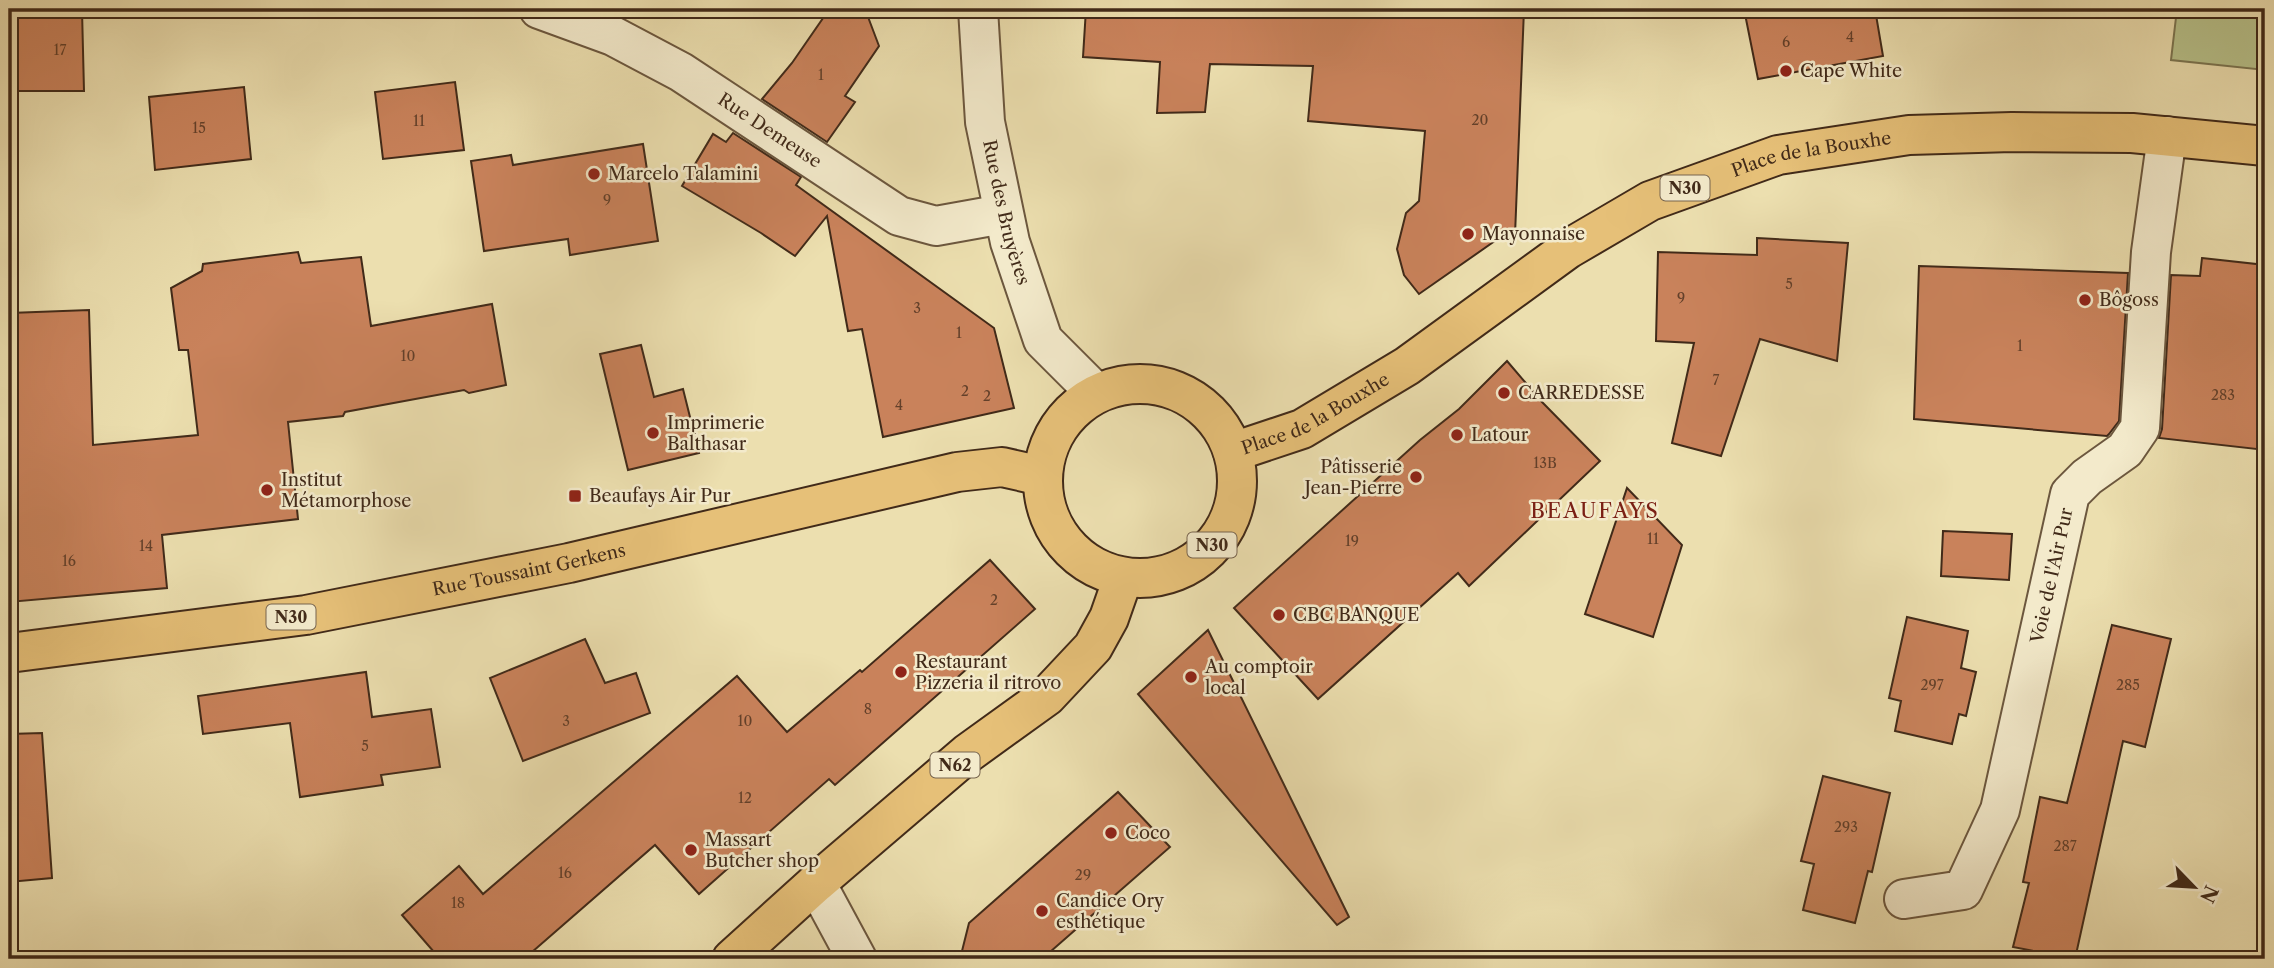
<svg xmlns="http://www.w3.org/2000/svg" width="2274" height="968" font-family="'Libre Caslon Text',serif">
<style>
.green{fill:#b8c28b;stroke:#7c7652;stroke-width:2}
.building{fill:#c9825b;stroke:#412a19;stroke-width:2}
.lines{fill:none;stroke-linecap:round;stroke-linejoin:round}
.minor-casing{stroke:#6c573e;stroke-width:42}
.major-casing{stroke:#412a19;stroke-width:42}
.minor{stroke:#f3eacb;stroke-width:38}
.major{stroke:#e6c078;stroke-width:38}
.poi-dot{fill:#8f2418;stroke:#f3eacb;stroke-width:2.5}
.labels{text-anchor:middle;dominant-baseline:central;stroke-width:5;stroke-linejoin:round;paint-order:stroke}
.number-label{font-size:14px;fill:#63402a}
.shield{fill:#f3eacb;stroke:#76644e;stroke-width:2}
.shield-label{font-size:16px;font-weight:bold;fill:#412a19}
.poi-label{font-size:18px;fill:#412a19;stroke:#f3eacb;text-anchor:start}
.street-label{font-size:18px;fill:#412a19;stroke:#f3eacb}
.quarter-label{font-size:21px;letter-spacing:2px;fill:#7a1f14;stroke:#f3eacb}
</style>
<rect width="100%" height="100%" fill="#ecdfaf"/>
<filter id="stains"><feTurbulence type="fractalNoise" baseFrequency=".00286" numOctaves="4"/><feColorMatrix values="0 0 0 0 .2 0 0 0 0 .09 0 0 0 0 .02 0 0 0 .5 -.17"/></filter>
<radialGradient id="worn" r=".72"><stop offset=".6" stop-color="#630" stop-opacity="0"/><stop offset="1" stop-color="#630" stop-opacity=".3"/></radialGradient>
<polygon class="green" points="2177,9 2265,9 2265,70 2171,60"/>
<g class="building">
<polygon points="839,9 865,9 879,46 845,96 855,102 827,142 762,99 792,63 828,11"/>
<polygon points="1086,9 1524,9 1515,235 1502,236 1419,294 1404,275 1397,249 1406,213 1419,201 1425,131 1308,121 1313,66 1210,64 1205,112 1157,113 1160,62 1083,57"/>
<polygon points="1744,9 1875,9 1883,56 1758,79"/>
<polygon points="11,10 82,10 84,91 10,91"/>
<polygon points="455,82 464,150 383,159 375,92"/>
<polygon points="244,87 251,159 155,170 149,97"/>
<polygon points="733,133 801,177 796,185 994,328 1014,408 883,437 862,329 848,331 827,216 795,256 761,233 682,186 713,134 726,142"/>
<polygon points="643,144 658,241 570,255 568,239 484,251 471,161 511,155 513,165"/>
<polygon points="1757,238 1848,243 1837,361 1760,339 1721,456 1672,443 1694,343 1656,341 1658,252 1757,255"/>
<polygon points="298,252 301,263 361,257 371,326 492,304 506,385 469,393 464,390 345,412 343,416 288,422 298,519 162,535 167,588 9,602 9,420 12,420 10,313 89,310 93,445 198,435 188,350 179,350 171,288 202,271 203,264"/>
<polygon points="2202,258 2265,265 2265,450 2159,438 2162,429 2171,275 2200,276"/>
<polygon points="1919,266 2128,273 2119,421 2109,434 2107,436 1914,419"/>
<polygon points="641,345 654,397 683,389 699,453 628,470 600,354"/>
<polygon points="1507,361 1542,402 1600,461 1469,586 1458,573 1318,699 1234,608 1420,440 1459,409"/>
<polygon points="1627,488 1682,545 1653,637 1585,614"/>
<polygon points="1943,531 2012,534 2009,580 1941,576"/>
<polygon points="990,560 1035,609 835,785 829,779 699,894 655,845 524,959 440,959 402,915 459,866 483,894 737,676 787,732 860,670 862,672"/>
<polygon points="1907,617 1968,631 1961,668 1976,672 1966,716 1959,714 1952,744 1895,731 1901,701 1889,698"/>
<polygon points="2112,625 2171,639 2145,747 2123,741 2075,959 2013,947 2029,883 2023,882 2040,797 2067,803"/>
<polygon points="1208,630 1349,917 1337,925 1138,694"/>
<polygon points="585,639 605,683 636,673 650,713 523,761 490,678"/>
<polygon points="366,672 372,717 431,709 440,767 381,775 383,785 300,797 290,723 203,734 198,696"/>
<polygon points="42,733 52,878 9,882 9,734"/>
<polygon points="1823,776 1890,793 1872,872 1868,871 1855,923 1803,910 1814,864 1801,861"/>
<polygon points="1118,792 1170,847 1042,959 960,959 969,923"/>
</g>
<g class="lines">
<g class="minor-casing">
<g id="minor">
<path id="s1" d="M539 9 613 36 681 72 899 216 936 226 1003 214"/>
<path id="s2" d="M978 9 985 122 1010 242 1043 340 1096 393"/>
<polyline points="816,883 857,959"/>
<path id="s3" d="M1904 899 1963 890 2000 810 2070 494 2087 477 2125 450 2140 428 2151 252 2167 136"/>
</g>
</g>
<g class="major-casing">
<g id="major">
<circle cx="1140" cy="481" r="97"/>
<path id="s4" d="M1233 452 1302 429 1407 366 1568 249 1650 201 1778 155 1909 135 2012 132 2132 133 2265 146"/>
<path id="s5" d="M9 653 306 615 569 563 957 472 1002 467 1042 476"/>
<polyline points="732,959 816,883 968,753 1047,696 1093,647 1109,618 1123,578"/>
</g>
</g>
<use href="#minor" class="minor"/>
<use href="#major" class="major"/>
</g>
<g class="poi-dot">
<circle cx="1786" cy="71" r="7"/>
<circle cx="594" cy="174" r="7"/>
<circle cx="1468" cy="234" r="7"/>
<circle cx="2085" cy="300" r="7"/>
<circle cx="1504" cy="393" r="7"/>
<circle cx="653" cy="433" r="7"/>
<circle cx="1457" cy="435" r="7"/>
<circle cx="1416" cy="477" r="7"/>
<circle cx="267" cy="490" r="7"/>
<rect x="568" y="489" width="14" height="14" rx="3.5"/>
<circle cx="1279" cy="615" r="7"/>
<circle cx="901" cy="672" r="7"/>
<circle cx="1191" cy="677" r="7"/>
<circle cx="1111" cy="833" r="7"/>
<circle cx="691" cy="850" r="7"/>
<circle cx="1042" cy="911" r="7"/>
</g>
<g class="labels">
<g class="number-label">
<text x="1850" y="37">4</text>
<text x="1786" y="42">6</text>
<text x="60" y="50">17</text>
<text x="821" y="75">1</text>
<text x="1480" y="120">20</text>
<text x="419" y="121">11</text>
<text x="199" y="128">15</text>
<text x="607" y="200">9</text>
<text x="1789" y="284">5</text>
<text x="1681" y="298">9</text>
<text x="917" y="308">3</text>
<text x="959" y="333">1</text>
<text x="2020" y="346">1</text>
<text x="408" y="356">10</text>
<text x="1716" y="380">7</text>
<text x="965" y="391">2</text>
<text x="2223" y="395">283</text>
<text x="987" y="396">2</text>
<text x="899" y="405">4</text>
<text x="1545" y="463">13B</text>
<text x="1653" y="539">11</text>
<text x="1352" y="541">19</text>
<text x="146" y="546">14</text>
<text x="69" y="561">16</text>
<text x="994" y="600">2</text>
<text x="1932" y="685">297</text>
<text x="2128" y="685">285</text>
<text x="868" y="709">8</text>
<text x="566" y="721">3</text>
<text x="745" y="721">10</text>
<text x="365" y="746">5</text>
<text x="745" y="798">12</text>
<text x="1846" y="827">293</text>
<text x="2065" y="846">287</text>
<text x="565" y="873">16</text>
<text x="1083" y="875">29</text>
<text x="458" y="903">18</text>
</g>
<g class="shield">
<rect x="1660.5" y="175.5" width="49" height="25" rx="5"/>
<rect x="1187.5" y="532.5" width="49" height="25" rx="5"/>
<rect x="266.5" y="604.5" width="49" height="25" rx="5"/>
<rect x="930.5" y="752.5" width="49" height="25" rx="5"/>
</g>
<g class="shield-label">
<text x="1685" y="188">N30</text>
<text x="1212" y="545">N30</text>
<text x="291" y="617">N30</text>
<text x="955" y="765">N62</text>
</g>
<g class="poi-label">
<text x="1800" y="71">Cape White</text>
<text x="608" y="174">Marcelo Talamini</text>
<text x="1482" y="234">Mayonnaise</text>
<text x="2099" y="300">Bôgoss</text>
<text x="1518" y="393">CARREDESSE</text>
<text x="667" y="423">Imprimerie<tspan x="667" dy="21">Balthasar</tspan></text>
<text x="1471" y="435">Latour</text>
<text x="1402" y="467" text-anchor="end">Pâtisserie<tspan x="1402" dy="21">Jean-Pierre</tspan></text>
<text x="281" y="480">Institut<tspan x="281" dy="21">Métamorphose</tspan></text>
<text x="589" y="496">Beaufays Air Pur</text>
<text x="1293" y="615">CBC BANQUE</text>
<text x="915" y="662">Restaurant<tspan x="915" dy="21">Pizzeria il ritrovo</tspan></text>
<text x="1205" y="667">Au comptoir<tspan x="1205" dy="21">local</tspan></text>
<text x="1125" y="833">Coco</text>
<text x="705" y="840">Massart<tspan x="705" dy="21">Butcher shop</tspan></text>
<text x="1056" y="901">Candice Ory<tspan x="1056" dy="21">esthétique</tspan></text>
</g>
<g class="street-label">
<text stroke="none"><textPath href="#s1" startOffset="262">Rue Demeuse</textPath></text>
<text stroke="none"><textPath href="#s4" startOffset="658">Place de la Bouxhe</textPath></text>
<text stroke="none"><textPath href="#s2" startOffset="206">Rue des Bruyères</textPath></text>
<text stroke="none"><textPath href="#s4" startOffset="91">Place de la Bouxhe</textPath></text>
<text stroke="none"><textPath href="#s5" startOffset="527">Rue Toussaint Gerkens</textPath></text>
<text stroke="none"><textPath href="#s3" startOffset="388">Voie de l'Air Pur</textPath></text>
</g>
<g class="quarter-label">
<text x="1595" y="510">BEAUFAYS</text>
</g>
</g>
<rect width="2274" height="968" fill="none" stroke="#ecdfaf" stroke-width="35"/>
<rect x="10" y="10" width="2253" height="947" fill="none" stroke="#412a19" stroke-width="3.5"/>
<rect x="18" y="18" width="2239" height="933" fill="none" stroke="#412a19" stroke-width="2"/>
<g transform="translate(2194 887) rotate(115)" stroke="#f3eacb" stroke-width="5" paint-order="stroke">
<path d="M0-5L12 26L0 18L-12 26Z" fill="#412a19"/>
<text y="-10" font-size="19" font-weight="bold" text-anchor="middle" fill="#412a19">N</text>
</g>
<rect width="100%" height="100%" filter="url(#stains)"/>
<rect width="100%" height="100%" fill="url(#worn)"/>
</svg>
